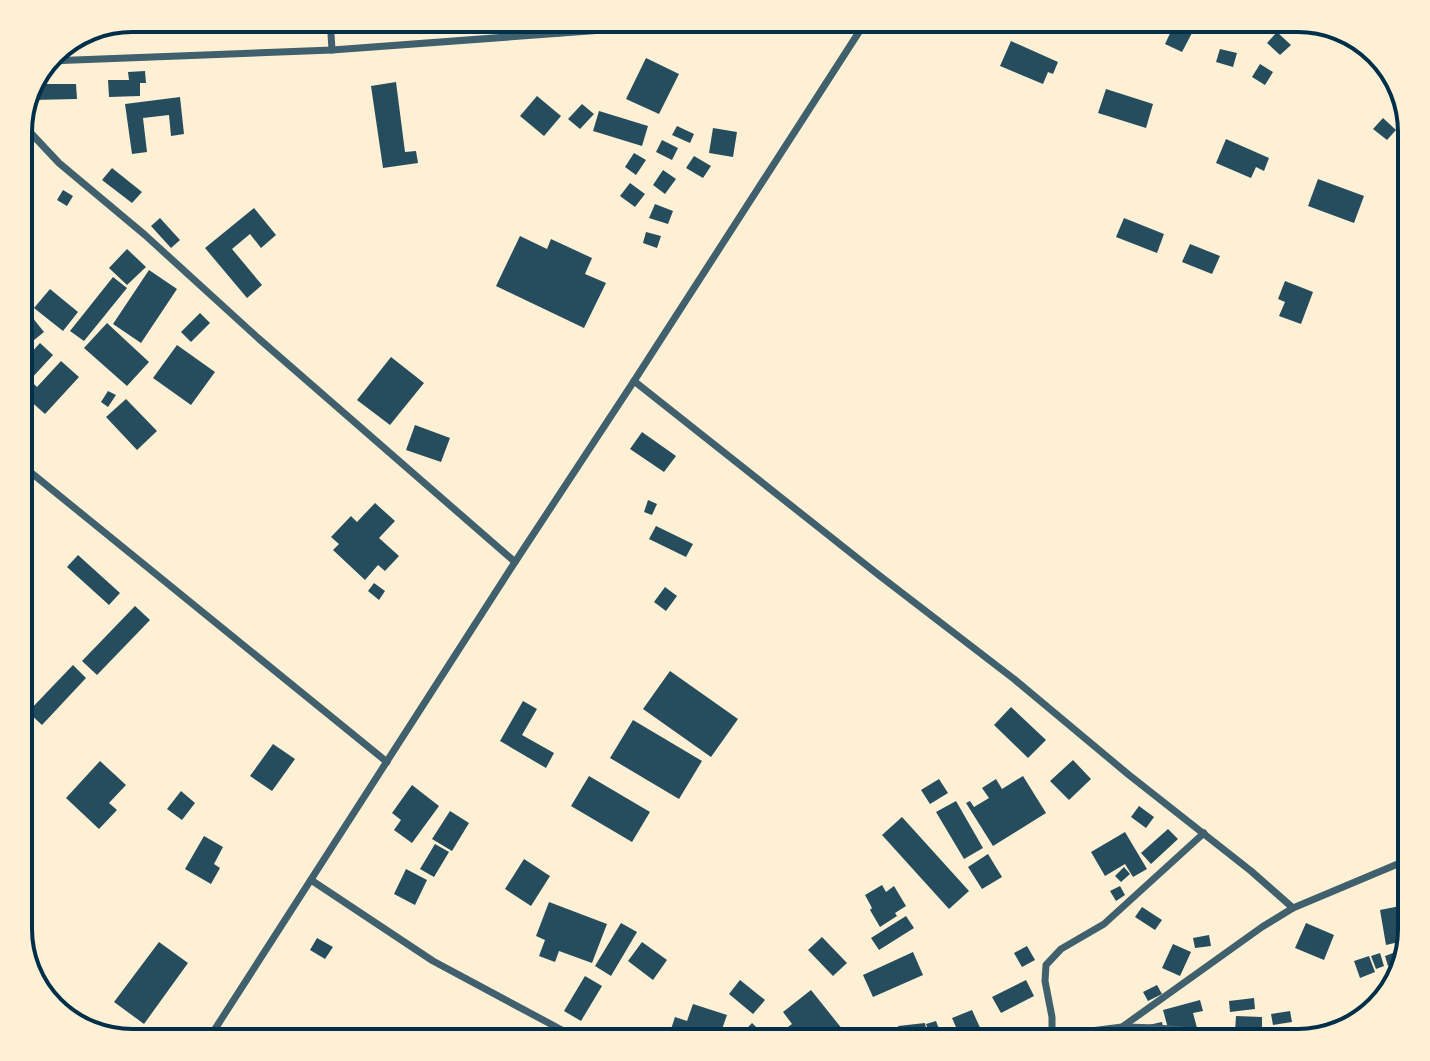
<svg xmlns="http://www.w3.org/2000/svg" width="1430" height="1061" font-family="Lato,sans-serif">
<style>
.building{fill:#264d5e}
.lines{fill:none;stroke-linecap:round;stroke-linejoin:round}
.minor{stroke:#3f606c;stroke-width:7}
.rim{fill:none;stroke:#003049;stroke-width:4}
</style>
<rect width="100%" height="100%" fill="#fdf0d5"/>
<g class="building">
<polygon points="1174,25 1192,33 1182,52 1165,44"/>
<polygon points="1277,32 1291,45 1280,55 1267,43"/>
<polygon points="1011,41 1058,62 1053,74 1048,72 1043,84 1000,66"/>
<polygon points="1220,49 1237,53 1233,67 1216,62"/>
<polygon points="646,58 679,74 659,114 626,99"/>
<polygon points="1260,64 1273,72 1265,85 1252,77"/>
<polygon points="145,71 146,83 140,83 140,96 109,97 108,80 129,80 128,72"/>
<polygon points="396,82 405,152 416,151 418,163 383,168 371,86"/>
<polygon points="38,84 76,84 77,99 33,100 33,93"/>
<polygon points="1106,89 1153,104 1146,128 1098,113"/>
<polygon points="537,96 561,116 544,136 520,116"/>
<polygon points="180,97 184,134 171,136 169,115 143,118 147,152 132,154 125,104"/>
<polygon points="582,104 594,114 580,129 568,119"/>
<polygon points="599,111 648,126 642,146 593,131"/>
<polygon points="1383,118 1396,130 1387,140 1373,129"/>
<polygon points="677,126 694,134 690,143 672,135"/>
<polygon points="713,128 737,132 733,157 709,153"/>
<polygon points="1226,139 1269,158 1264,171 1256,167 1251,178 1216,163"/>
<polygon points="662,140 678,148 672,160 656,152"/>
<polygon points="634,153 646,160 636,175 625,167"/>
<polygon points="694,156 711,166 703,178 686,168"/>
<polygon points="112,168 142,192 132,203 102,180"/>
<polygon points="663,170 676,179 665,194 653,185"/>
<polygon points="1318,179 1364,196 1354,223 1308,206"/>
<polygon points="630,183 645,194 635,207 620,196"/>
<polygon points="63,190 73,196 67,206 57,200"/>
<polygon points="655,204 673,211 668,224 649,218"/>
<polygon points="254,208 276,235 261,248 250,234 232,249 262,285 247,298 205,248"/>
<polygon points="160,218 180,240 171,248 151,226"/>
<polygon points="1124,218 1164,234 1157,253 1116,237"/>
<polygon points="646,232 661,236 657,248 643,243"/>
<polygon points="520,236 547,249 551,239 592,258 585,274 606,283 584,328 496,286"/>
<polygon points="1190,244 1220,256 1212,274 1182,262"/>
<polygon points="127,249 146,267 127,285 109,268"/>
<polygon points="149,270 177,289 141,343 113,324"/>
<polygon points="113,277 127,288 84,341 70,331"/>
<polygon points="1285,281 1313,292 1301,324 1279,316 1285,302 1278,299"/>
<polygon points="50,289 78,312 63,331 34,308"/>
<polygon points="28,312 44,332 18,353 18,320"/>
<polygon points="200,313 210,323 191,342 181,332"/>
<polygon points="107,323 149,362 127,386 84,348"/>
<polygon points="40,343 53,355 30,380 37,387 61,361 79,377 45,414 18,390 18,367"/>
<polygon points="177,345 215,372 191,405 153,378"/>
<polygon points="391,357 424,383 390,425 357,400"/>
<polygon points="108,391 116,395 108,407 101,402"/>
<polygon points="126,399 157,431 137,450 106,417"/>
<polygon points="415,425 450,438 441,462 406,450"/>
<polygon points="642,432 676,456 664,472 630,449"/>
<polygon points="648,500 657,504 652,515 644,512"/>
<polygon points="375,503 395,521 379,538 399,556 385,571 378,565 365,580 333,550 339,544 331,537 351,516 357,522"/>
<polygon points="656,526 693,544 686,557 649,539"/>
<polygon points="78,555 120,593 109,605 67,567"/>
<polygon points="374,583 385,591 379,600 368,591"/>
<polygon points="665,587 677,596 666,611 654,602"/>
<polygon points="135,606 150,620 97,675 82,661"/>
<polygon points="73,665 86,678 42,725 28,712"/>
<polygon points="670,671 738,719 711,757 643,709"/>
<polygon points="523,701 537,709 522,735 554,753 546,768 500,741"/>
<polygon points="1011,707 1046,740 1028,758 994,725"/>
<polygon points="633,720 702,761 679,799 610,758"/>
<polygon points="273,744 295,759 272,791 250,776"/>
<polygon points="1073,760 1091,779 1069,800 1050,781"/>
<polygon points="100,761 126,785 109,803 117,810 99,829 66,798"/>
<polygon points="589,776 650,812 632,842 571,806"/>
<polygon points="1023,776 1046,813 993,846 966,803 970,801 974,807 989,798 982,788 996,779 1002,789"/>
<polygon points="939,779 948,793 930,804 921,790"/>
<polygon points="412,785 439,806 412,843 394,830 401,820 392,813"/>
<polygon points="181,791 195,803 182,820 167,809"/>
<polygon points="956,801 983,848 964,859 936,812"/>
<polygon points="1139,806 1154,817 1146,828 1131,817"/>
<polygon points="450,811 469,823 452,851 432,839"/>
<polygon points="902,817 969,891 949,909 882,835"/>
<polygon points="1168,829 1178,839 1151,864 1141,853"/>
<polygon points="1125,832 1147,869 1133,877 1125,864 1105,876 1091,852"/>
<polygon points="204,836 223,847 214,864 220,868 211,884 185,869"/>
<polygon points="435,844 449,852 434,877 420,869"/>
<polygon points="988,854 1002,877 982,889 968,867"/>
<polygon points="524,859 550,876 531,906 505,889"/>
<polygon points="1124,867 1130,874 1121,882 1115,876"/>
<polygon points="406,869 427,880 415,905 394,894"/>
<polygon points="882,885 886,892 894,886 906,906 895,913 897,916 880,927 870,910 872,908 865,895"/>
<polygon points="1120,886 1125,895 1116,901 1110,891"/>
<polygon points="549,902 607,924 592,963 559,951 555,962 539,956 545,940 536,936"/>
<polygon points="1410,904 1412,916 1411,932 1398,935 1399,942 1386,945 1380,910"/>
<polygon points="1142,907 1162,920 1155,930 1135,917"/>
<polygon points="906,916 914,928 879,950 871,938"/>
<polygon points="621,923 637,932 611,976 595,966"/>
<polygon points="1306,923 1334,935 1324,960 1295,948"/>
<polygon points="1209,935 1211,946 1195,948 1193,938"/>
<polygon points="822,937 847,963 833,976 808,950"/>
<polygon points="317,938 333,947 325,959 310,950"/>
<polygon points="159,942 188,963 144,1024 114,1002"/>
<polygon points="642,942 667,960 653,980 628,961"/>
<polygon points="1173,944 1191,952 1180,976 1162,968"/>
<polygon points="1027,946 1035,960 1022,967 1014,953"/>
<polygon points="1401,950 1403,956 1401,961 1388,966 1385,956"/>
<polygon points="913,952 923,975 873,997 863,975"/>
<polygon points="1380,953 1384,966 1376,969 1371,956"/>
<polygon points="1369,956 1375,972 1360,978 1354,961"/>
<polygon points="585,976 602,986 581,1021 564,1011"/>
<polygon points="740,980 765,1000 753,1014 729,994"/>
<polygon points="1026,980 1034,996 1001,1013 992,997"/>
<polygon points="1157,985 1162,994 1148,1001 1143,992"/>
<polygon points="811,990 843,1030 826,1043 794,1043 784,1030 792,1024 783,1012"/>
<polygon points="1254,998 1255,1009 1230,1012 1229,1001"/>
<polygon points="1200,1000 1203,1011 1193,1013 1199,1035 1218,1031 1221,1043 1172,1043 1163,1010"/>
<polygon points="693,1004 727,1015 717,1043 672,1043 667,1041 675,1017 687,1021"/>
<polygon points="972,1010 987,1043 963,1043 952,1018"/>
<polygon points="1290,1011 1292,1022 1273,1025 1271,1014"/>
<polygon points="1236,1016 1262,1017 1262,1033 1235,1032"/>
<polygon points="936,1021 942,1037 932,1040 926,1024"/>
<polygon points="1162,1022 1166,1043 1112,1043 1112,1041 1146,1035 1144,1026"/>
<polygon points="752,1023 773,1043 733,1043"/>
<polygon points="925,1023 927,1033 900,1036 898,1026"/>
<polygon points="306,1027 338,1043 298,1043"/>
</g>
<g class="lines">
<g class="minor">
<polyline points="330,18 332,50"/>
<polyline points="558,18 559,33"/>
<polyline points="49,61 332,50 671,25 736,18"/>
<polyline points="23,115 28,130 59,163 145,235 258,338 515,562"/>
<polyline points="634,381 880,576 1014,679 1129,775 1251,871 1293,908"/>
<polyline points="18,462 387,762"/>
<polyline points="311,880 433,961 586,1043"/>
<path d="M1122 1027C1147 1028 1206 1027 1223 1043"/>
<polyline points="1052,1040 1052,1017 1045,981 1046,965 1061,949 1104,924 1204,833"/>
<polyline points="206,1043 515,562 634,381 868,18"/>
<polyline points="1049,1043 1052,1040 1083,1032 1122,1027 1262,927 1293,908 1412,858"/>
<polyline points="1282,1043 1379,1007"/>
</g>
</g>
<path d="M0 0H1430V1061H0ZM132 32H1298A100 100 0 0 1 1398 132V929A100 100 0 0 1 1298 1029H132A100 100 0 0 1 32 929V132A100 100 0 0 1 132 32Z" fill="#fdf0d5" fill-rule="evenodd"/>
<path class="rim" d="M132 32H1298A100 100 0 0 1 1398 132V929A100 100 0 0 1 1298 1029H132A100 100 0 0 1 32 929V132A100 100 0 0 1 132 32Z"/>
</svg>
